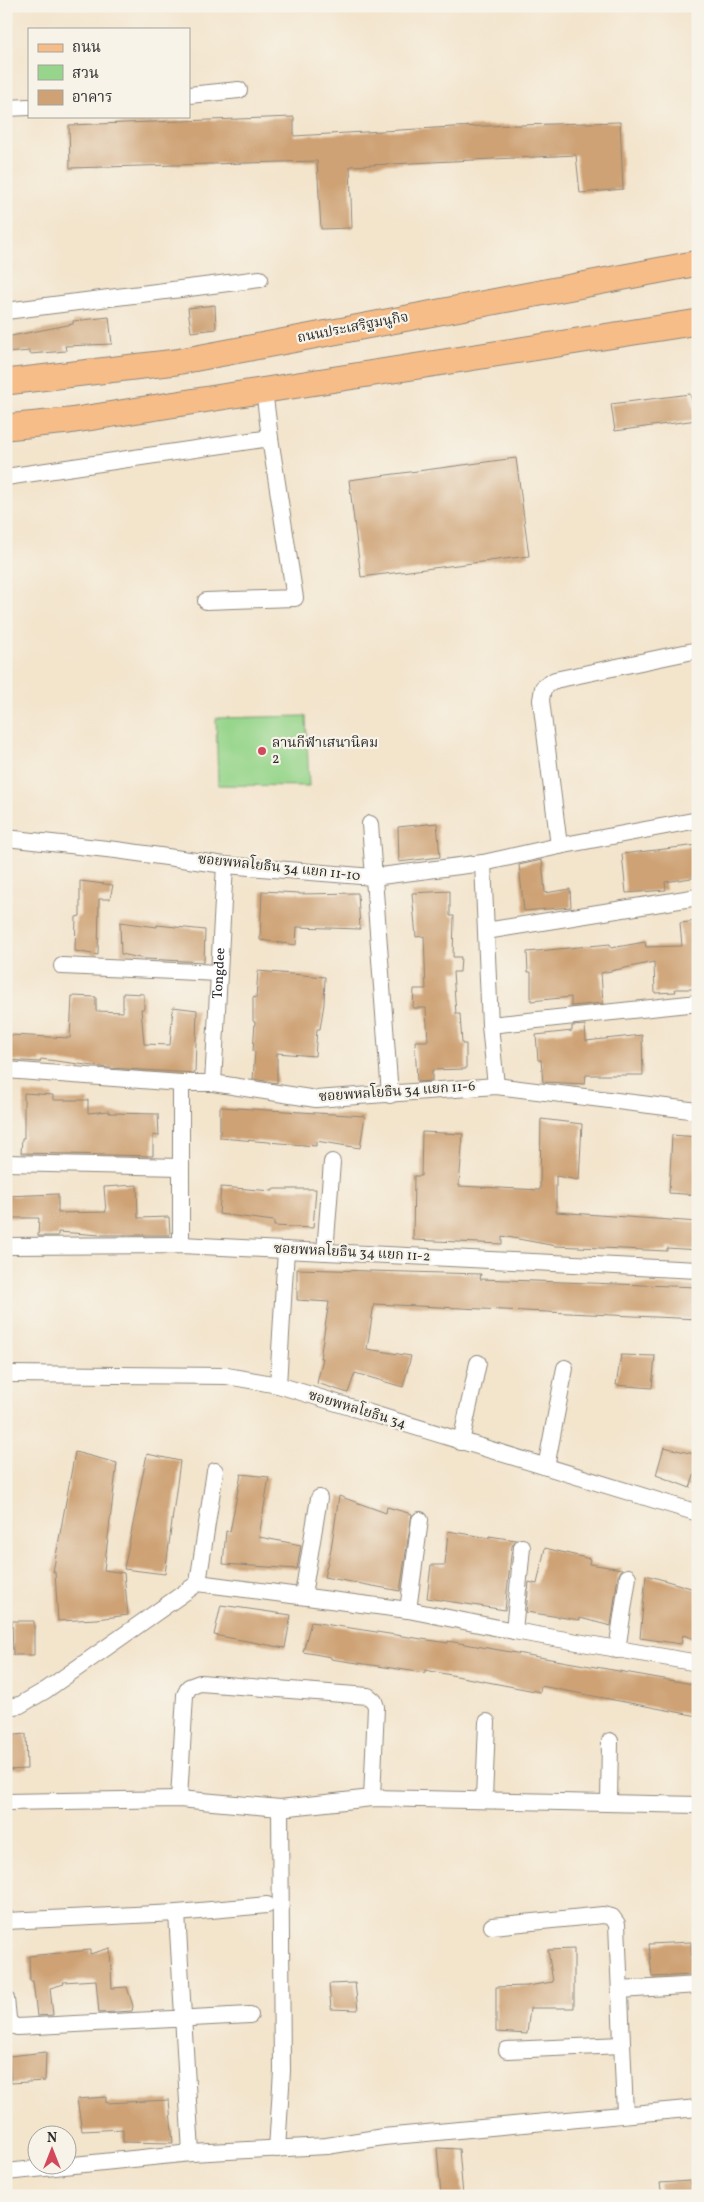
<svg xmlns="http://www.w3.org/2000/svg" width="704" height="2202" font-family="Vollkorn,'Noto Serif Thai',serif">
<style>
.green{fill:#96d58b;stroke:#60805b}
.building{fill:#cea274}
.lines{fill:none;stroke-linecap:round;stroke-linejoin:round}
.minor-casing{stroke:#8f887c;stroke-width:18}
.primary-casing{stroke:#8f887c;stroke-width:27}
.minor{stroke:#fff;stroke-width:16}
.primary{stroke:#f7bd88;stroke-width:25}
.poi-dot{fill:#d1495b;stroke:#f7f3e8;stroke-width:2}
.labels{text-anchor:middle;dominant-baseline:central;stroke-width:4.5;stroke-linejoin:round;paint-order:stroke}
.street-label{font-size:14px;fill:#2b2b2b;stroke:#f7f3e8}
.poi-label{font-size:14px;fill:#2b2b2b;stroke:#f7f3e8;text-anchor:start}
</style>
<rect width="100%" height="100%" fill="#f7f3e8"/>
<filter id="ink" filterUnits="userSpaceOnUse"><feTurbulence type="fractalNoise" baseFrequency=".02" numOctaves="2"/><feDisplacementMap in="SourceGraphic" scale="10" xChannelSelector="R" yChannelSelector="G"/><feConvolveMatrix kernelMatrix="1 2 1 2 8 2 1 2 1" color-interpolation-filters="sRGB"/></filter>
<filter id="wash" filterUnits="userSpaceOnUse"><feTurbulence type="fractalNoise" baseFrequency=".0096" numOctaves="4" result="noise"/><feDisplacementMap in="SourceGraphic" scale="20" xChannelSelector="R" yChannelSelector="G"/><feGaussianBlur stdDeviation="1.12" result="paint"/><feColorMatrix in="noise" values="0 0 0 0 0 0 0 0 0 0 0 0 0 0 0 0 0 1.4 0 .05"/><feComposite in="paint" operator="in"/></filter>
<g filter="url(#wash)">
<rect width="100%" height="100%" fill="#f3e4cc"/>
<polygon class="green" points="306,716 309,786 218,785 216,718"/>
<g id="blocks">
<g class="building">
<polygon points="294,117 294,136 453,127 620,122 623,189 580,193 576,155 350,166 352,228 321,229 317,161 70,168 69,125"/>
<polygon points="215,305 216,329 191,332 188,308"/>
<polygon points="109,317 112,344 65,346 66,351 30,354 30,351 6,353 6,337 73,324 73,321"/>
<polygon points="690,394 697,420 615,431 611,404"/>
<polygon points="516,458 529,556 361,577 349,480"/>
<polygon points="437,823 440,857 399,862 398,827"/>
<polygon points="698,845 698,877 665,882 666,890 626,893 622,854"/>
<polygon points="542,860 545,893 570,889 571,907 524,911 519,865"/>
<polygon points="80,881 113,885 110,899 99,899 98,955 75,951 76,917 80,916"/>
<polygon points="262,891 299,893 299,894 358,893 360,929 297,927 296,945 260,940"/>
<polygon points="450,891 450,916 454,916 453,957 461,957 460,972 453,972 456,1014 460,1014 462,1044 466,1044 466,1069 432,1070 432,1081 417,1082 415,1041 428,1041 426,1008 413,1008 414,989 426,989 424,936 416,937 412,893"/>
<polygon points="698,921 698,989 675,989 676,992 655,993 654,962 601,973 603,1003 571,1006 571,997 531,1001 531,972 528,972 527,952 610,944 611,948 645,942 646,947 682,946 680,923"/>
<polygon points="120,922 157,927 157,925 205,930 204,962 145,959 121,954"/>
<polygon points="258,971 325,977 324,1004 320,1029 317,1029 315,1056 277,1053 277,1083 253,1079 255,1052 253,1051 255,1022 253,1021 253,997 256,998"/>
<polygon points="123,993 144,994 144,1009 141,1009 144,1044 170,1045 173,1007 197,1010 195,1073 109,1068 41,1059 40,1062 8,1060 10,1035 70,1038 72,996 96,997 96,1011 123,1012"/>
<polygon points="585,1025 586,1041 642,1035 643,1075 586,1075 585,1084 543,1082 541,1060 538,1060 536,1035 572,1031 572,1026"/>
<polygon points="24,1093 53,1095 53,1100 88,1100 88,1113 109,1111 109,1113 158,1114 159,1136 153,1135 153,1156 21,1153 22,1138 24,1138"/>
<polygon points="220,1107 365,1116 360,1148 316,1141 316,1146 220,1138"/>
<polygon points="541,1119 582,1124 579,1180 556,1176 556,1212 698,1222 698,1250 667,1248 667,1251 556,1246 502,1236 502,1244 413,1240 414,1176 421,1176 422,1132 463,1134 459,1186 540,1190"/>
<polygon points="672,1135 698,1137 698,1195 669,1193"/>
<polygon points="137,1185 138,1218 169,1217 170,1235 101,1235 58,1232 58,1236 38,1236 39,1218 6,1218 6,1196 58,1194 58,1213 106,1212 104,1187"/>
<polygon points="221,1187 273,1191 273,1189 316,1189 313,1228 274,1226 274,1221 219,1214"/>
<polygon points="297,1269 481,1274 480,1279 698,1287 698,1319 374,1304 367,1349 411,1356 403,1387 355,1373 348,1393 317,1383 323,1358 320,1358 329,1302 297,1300"/>
<polygon points="621,1355 655,1356 652,1388 616,1385"/>
<polygon points="664,1447 698,1455 698,1464 690,1488 656,1475"/>
<polygon points="75,1452 117,1463 104,1570 124,1573 128,1615 97,1619 58,1621 55,1572 53,1572"/>
<polygon points="147,1454 180,1461 165,1574 124,1569"/>
<polygon points="241,1474 269,1477 259,1537 301,1545 297,1569 223,1564 226,1531 230,1532"/>
<polygon points="339,1496 386,1513 387,1507 412,1514 400,1591 324,1577 331,1549"/>
<polygon points="448,1531 489,1538 489,1536 516,1540 512,1546 505,1610 427,1598 431,1565 445,1565"/>
<polygon points="545,1548 590,1559 589,1564 622,1569 618,1576 611,1626 580,1618 580,1620 526,1612 529,1582 537,1584"/>
<polygon points="646,1575 698,1590 698,1640 683,1635 681,1644 640,1638"/>
<polygon points="221,1605 291,1615 285,1648 214,1635"/>
<polygon points="12,1621 34,1621 34,1655 13,1655"/>
<polygon points="311,1622 448,1643 448,1641 698,1685 698,1716 541,1686 540,1692 425,1670 425,1673 331,1659 331,1657 303,1652"/>
<polygon points="26,1734 27,1769 6,1770 6,1736"/>
<polygon points="691,1942 692,1975 652,1977 649,1944"/>
<polygon points="110,1948 112,1988 127,1987 133,2006 132,2011 99,2013 96,1980 63,1982 64,1984 50,1988 53,2015 37,2016 33,1981 30,1981 29,1956 90,1950 90,1954"/>
<polygon points="574,1949 574,2008 530,2008 527,2034 496,2032 496,1987 527,1986 553,1982 548,1950"/>
<polygon points="355,1983 358,2010 331,2009 329,1984"/>
<polygon points="46,2052 45,2081 11,2083 9,2056"/>
<polygon points="106,2097 106,2103 169,2100 173,2143 123,2142 123,2129 82,2131 77,2099"/>
<polygon points="437,2148 459,2149 463,2196 441,2196"/>
<polygon points="690,2181 696,2196 662,2196 660,2183"/>
</g>
</g>
</g>
<g filter="url(#ink)">
<use href="#blocks" fill-opacity="0" stroke="#8f887c" stroke-width="1"/>
<g class="lines">
<g class="minor-casing">
<g id="minor">
<polyline points="189,95 239,90"/>
<polyline points="6,108 29,107"/>
<polyline points="6,311 260,279"/>
<polyline points="6,477 270,438 264,390"/>
<polyline points="206,601 295,598 270,438"/>
<polyline points="370,824 390,1095"/>
<polyline points="6,838 116,850 225,865 373,877 483,863 559,846 698,820"/>
<polyline points="559,846 541,700 543,688 555,680 698,650"/>
<polyline points="483,863 490,1025 496,1086"/>
<polyline points="486,931 698,897"/>
<polyline points="62,966 219,973"/>
<polyline points="490,1025 698,1003"/>
<polyline points="6,1070 181,1083 213,1083 316,1099 496,1086 698,1111"/>
<path id="s1" d="M213 1083 225 865"/>
<polyline points="6,1163 181,1167"/>
<polyline points="181,1245 181,1083"/>
<polyline points="6,1246 181,1245 698,1270"/>
<polyline points="325,1252 332,1162"/>
<polyline points="6,1374 227,1376 278,1385 698,1513"/>
<polyline points="278,1385 286,1250"/>
<polyline points="461,1442 478,1363"/>
<polyline points="546,1467 565,1368"/>
<polyline points="198,1583 215,1471"/>
<polyline points="303,1595 319,1498"/>
<polyline points="408,1610 420,1520"/>
<polyline points="514,1631 522,1547"/>
<polyline points="617,1650 628,1577"/>
<polyline points="6,1707 20,1705 46,1690 198,1583 408,1610 514,1631 698,1663"/>
<polyline points="179,1799 185,1695 189,1687 200,1683 368,1696 374,1701 376,1707 372,1798"/>
<polyline points="484,1799 487,1722"/>
<polyline points="6,1802 179,1799 280,1808 372,1798 698,1805"/>
<polyline points="609,1802 610,1741"/>
<polyline points="177,1913 191,2153"/>
<polyline points="6,1921 177,1913 267,1905"/>
<polyline points="492,1926 603,1915 612,1917 617,1924 625,2113"/>
<polyline points="620,1990 698,1985"/>
<polyline points="6,1999 8,2018 10,2024 17,2027 250,2015"/>
<polyline points="507,2050 622,2045"/>
<polyline points="277,2149 282,2071 280,1808"/>
<polyline points="6,2172 191,2153 327,2146 383,2137 698,2108"/>
</g>
</g>
<g class="primary-casing">
<g id="primary">
<polyline points="6,382 176,362 698,263"/>
<polyline points="6,427 69,421 698,322"/>
</g>
</g>
<use href="#minor" class="minor"/>
<use href="#primary" class="primary"/>
</g>
</g>
<circle class="poi-dot" cx="262" cy="751" r="5"/>
<g class="labels">
<g class="street-label">
<text transform="translate(353 328) rotate(-11)">ถนนประเสริฐมนูกิจ</text>
<text transform="translate(279 868) rotate(6)">ซอยพหลโยธิน 34 แยก 11-10</text>
<text stroke="none"><textPath href="#s1" startOffset="110">Tongdee</textPath></text>
<text transform="translate(397 1092) rotate(-4)">ซอยพหลโยธิน 34 แยก 11-6</text>
<text transform="translate(352 1253) rotate(3)">ซอยพหลโยธิน 34 แยก 11-2</text>
<text transform="translate(357 1410) rotate(17)">ซอยพหลโยธิน 34</text>
</g>
<g class="poi-label">
<text x="272" y="743">ลานกีฬาเสนานิคม<tspan x="272" dy="16">2</tspan></text>
</g>
</g>
<rect width="704" height="2202" fill="none" stroke="#f7f3e8" stroke-width="25"/>
<rect x="28" y="28" width="162" height="90" fill="#f7f3e8" stroke="#a5a39c"/>
<rect x="38" y="44" width="25" height="8" fill="#f7bd88" stroke="#a5a39c"/>
<text x="72" y="52" font-size="15" fill="#2b2b2b">ถนน</text>
<rect x="38" y="65" width="25" height="15" fill="#96d58b" stroke="#a5a39c"/>
<text x="72" y="78" font-size="15" fill="#2b2b2b">สวน</text>
<rect x="38" y="90" width="25" height="15" fill="#cea274" stroke="#a5a39c"/>
<text x="72" y="102" font-size="15" fill="#2b2b2b">อาคาร</text>
<g transform="translate(52 2150)"><circle r="24" fill="#f7f3e8" stroke="#a5a39c"/>
<path d="M0-4L9 19L0 12L-9 19Z" fill="#d1495b"/>
<text y="-8" font-size="14" font-weight="bold" text-anchor="middle" fill="#2b2b2b">N</text>
</g>
</svg>
